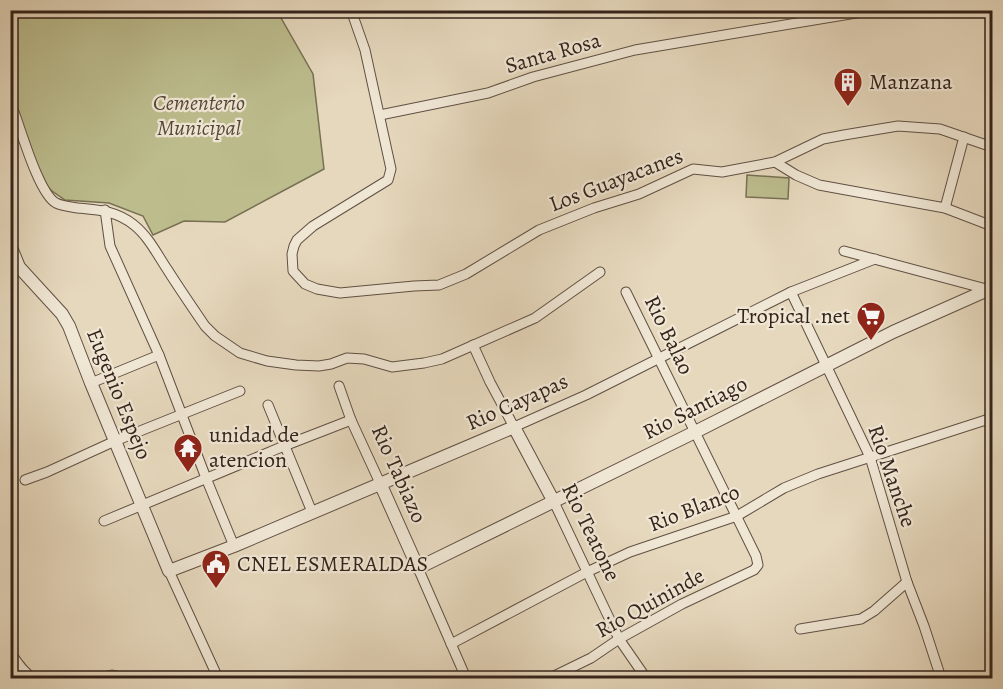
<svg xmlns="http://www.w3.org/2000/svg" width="1003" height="689" font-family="Alegreya,serif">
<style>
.green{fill:#bcbc8d;stroke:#787054;stroke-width:1.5}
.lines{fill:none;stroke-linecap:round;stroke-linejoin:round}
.minor-casing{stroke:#605044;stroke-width:11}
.tertiary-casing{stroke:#605044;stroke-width:14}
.minor{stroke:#efe6d4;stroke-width:9}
.tertiary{stroke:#efe6d4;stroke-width:12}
.labels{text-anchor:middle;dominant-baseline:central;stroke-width:4.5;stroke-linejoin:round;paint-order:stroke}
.street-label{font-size:22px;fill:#34231b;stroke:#efe6d4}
.poi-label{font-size:22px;fill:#34231b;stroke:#efe6d4;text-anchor:start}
.park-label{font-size:22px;font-style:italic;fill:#564938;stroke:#efe6d4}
</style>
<rect width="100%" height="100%" fill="#e6d8bd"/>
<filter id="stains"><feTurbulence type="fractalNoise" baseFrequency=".00333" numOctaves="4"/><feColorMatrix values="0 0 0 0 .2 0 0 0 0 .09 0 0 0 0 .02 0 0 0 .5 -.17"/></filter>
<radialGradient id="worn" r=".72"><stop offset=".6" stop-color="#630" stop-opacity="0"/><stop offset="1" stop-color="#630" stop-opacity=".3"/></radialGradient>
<g class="green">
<polygon points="10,11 277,11 313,74 324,169 225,222 184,221 153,235 143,216 109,203 65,200 52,191 33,173 11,108"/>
<polygon points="747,175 789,178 788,199 746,197"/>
</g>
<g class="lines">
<g class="minor-casing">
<g id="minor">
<polyline points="351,10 365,50 391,169 388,180 313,226 297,240 294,246 292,254 293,271 305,284 317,289 340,293 414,286 439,285 466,274 539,230 594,208 639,194 693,169 722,172 775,162 823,139 844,135 898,126 940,129 992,147"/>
<polyline points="973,10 992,13"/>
<path d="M14 112C21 130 39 194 56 203 62 206 71 207 78 208 99 210 117 211 134 225 148 236 157 254 167 269 179 288 192 307 205 326L215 336 240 353 267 361 296 365 319 366 331 364 347 358 364 359 392 367 424 363 442 359 535 318 600 272"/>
<polyline points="380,115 488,93 533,77 635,50 862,12 880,10"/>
<polyline points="775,162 796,175 819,185 945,208 992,226"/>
<polyline points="945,208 964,137"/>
<polyline points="105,210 110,246 159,355 206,478 234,546"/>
<polyline points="844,251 990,290 992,301"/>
<polyline points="791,292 870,457 907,582 924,626 941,678"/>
<polyline points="473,345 490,382 514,427 586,395 791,292 875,259"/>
<polyline points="91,383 159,355"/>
<polyline points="339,386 351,420 380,483"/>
<polyline points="268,405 312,512"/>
<polyline points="25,480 47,472 115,441 240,391"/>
<polyline points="554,502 619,639 646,678"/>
<polyline points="104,521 284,446 351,420"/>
<polyline points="418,568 466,678"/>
<polyline points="169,571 218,678"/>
<polyline points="800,629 861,619 874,611 907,582"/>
<polyline points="451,644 587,572 630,552 737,516 784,488 818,474 992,418"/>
<path d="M10 652C17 662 23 672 33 678"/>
<polyline points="99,678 112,675 125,678"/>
<polyline points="550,678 591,658 619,639 682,604 754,570 758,565 756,556 626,292"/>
</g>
</g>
<g class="tertiary-casing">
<g id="tertiary">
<polyline points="10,245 19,267 62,314 69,326 91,383 169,571 234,546 514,427 554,502"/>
<polyline points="380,483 418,568 695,432 893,332 992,288"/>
</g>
</g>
<use href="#minor" class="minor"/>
<use href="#tertiary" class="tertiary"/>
</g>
<defs>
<g id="building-pin" transform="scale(1.5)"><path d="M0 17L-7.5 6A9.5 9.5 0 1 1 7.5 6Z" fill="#8f2418" stroke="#efe6d4"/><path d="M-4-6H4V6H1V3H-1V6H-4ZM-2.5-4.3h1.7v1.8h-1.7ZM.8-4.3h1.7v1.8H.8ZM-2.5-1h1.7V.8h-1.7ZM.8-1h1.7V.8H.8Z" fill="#fff"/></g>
<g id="supermarket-pin" transform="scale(1.5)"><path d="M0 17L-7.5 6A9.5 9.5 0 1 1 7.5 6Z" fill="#8f2418" stroke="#efe6d4"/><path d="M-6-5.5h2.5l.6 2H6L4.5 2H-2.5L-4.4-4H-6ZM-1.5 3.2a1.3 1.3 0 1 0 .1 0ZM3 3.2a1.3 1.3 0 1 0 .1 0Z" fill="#fff"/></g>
<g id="temple-pin" transform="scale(1.5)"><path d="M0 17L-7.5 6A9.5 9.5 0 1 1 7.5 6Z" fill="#8f2418" stroke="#efe6d4"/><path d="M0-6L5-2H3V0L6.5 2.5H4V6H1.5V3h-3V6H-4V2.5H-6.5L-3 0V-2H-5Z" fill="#fff"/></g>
<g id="civic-pin" transform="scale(1.5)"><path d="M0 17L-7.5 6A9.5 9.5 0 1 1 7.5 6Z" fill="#8f2418" stroke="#efe6d4"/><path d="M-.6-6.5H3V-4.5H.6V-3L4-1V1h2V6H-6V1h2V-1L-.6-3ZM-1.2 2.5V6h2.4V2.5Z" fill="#fff"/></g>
</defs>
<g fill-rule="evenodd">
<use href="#building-pin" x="848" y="82"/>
<use href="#supermarket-pin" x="871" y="316"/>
<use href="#temple-pin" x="188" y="448"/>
<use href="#civic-pin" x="216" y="564"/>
</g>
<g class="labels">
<g class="street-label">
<text transform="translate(553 53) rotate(-16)">Santa Rosa</text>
<text transform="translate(616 180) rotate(-21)">Los Guayacanes</text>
<text transform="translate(669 335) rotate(64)">Rio Balao</text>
<text transform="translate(119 394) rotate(68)">Eugenio Espejo</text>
<text transform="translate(517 402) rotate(-24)">Rio Cayapas</text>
<text transform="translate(695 408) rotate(-27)">Rio Santiago</text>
<text transform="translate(399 474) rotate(66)">Rio Tabiazo</text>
<text transform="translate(892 476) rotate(71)">Rio Manche</text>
<text transform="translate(694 508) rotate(-21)">Rio Blanco</text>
<text transform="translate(591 532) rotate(64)">Rio Teatone</text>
<text transform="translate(650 603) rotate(-29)">Rio Quininde</text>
</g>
<g class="poi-label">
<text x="869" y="82">Manzana</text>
<text x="850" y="316" text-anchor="end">Tropical .net</text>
<text x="209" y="435">unidad de<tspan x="209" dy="25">atencion</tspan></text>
<text x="237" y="564">CNEL ESMERALDAS</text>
</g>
<g class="park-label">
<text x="199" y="103">Cementerio<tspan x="199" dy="25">Municipal</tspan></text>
</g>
</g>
<rect width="1003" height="689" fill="none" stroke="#e6d8bd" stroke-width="36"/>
<rect x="12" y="12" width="979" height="665" fill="none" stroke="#34231b" stroke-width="3"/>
<rect x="18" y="18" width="967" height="653" fill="none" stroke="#34231b" stroke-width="1.5"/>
<rect width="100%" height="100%" filter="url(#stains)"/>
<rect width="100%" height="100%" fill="url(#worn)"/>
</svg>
